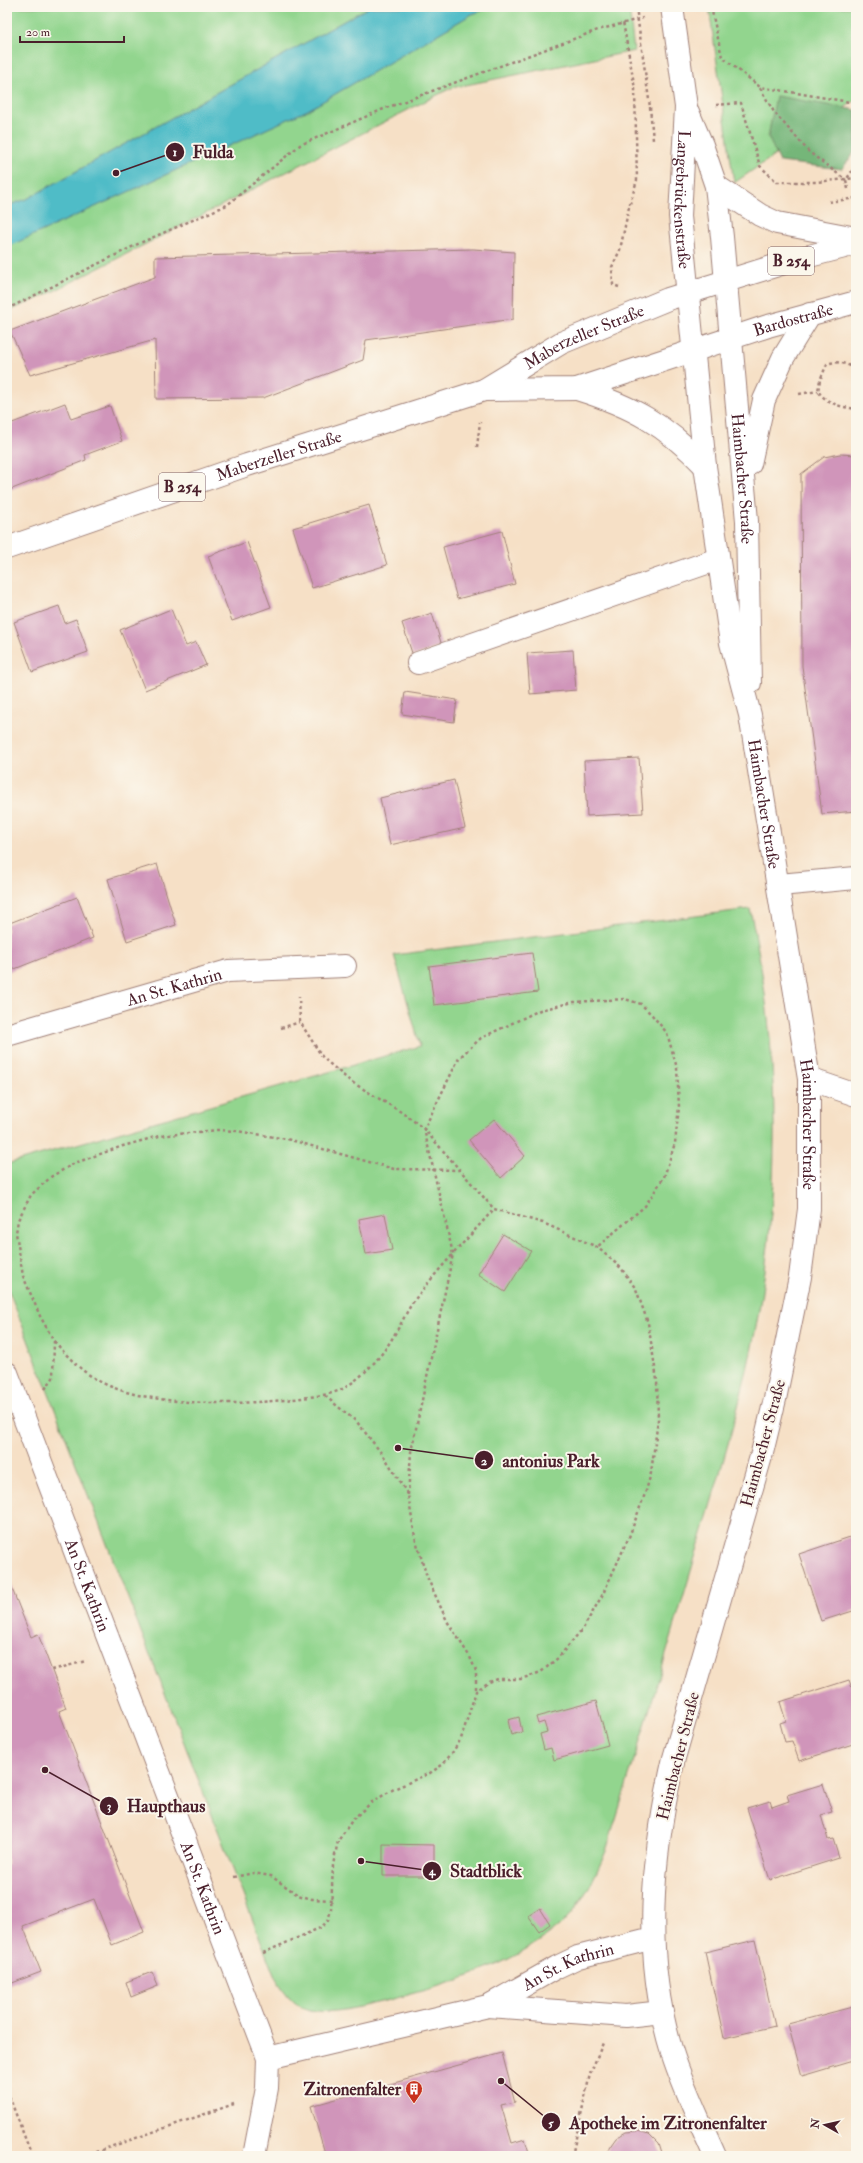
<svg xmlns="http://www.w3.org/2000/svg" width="863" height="2163" font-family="'IM FELL Double Pica',serif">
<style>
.green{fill:#92d58e;stroke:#6e7a5c}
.forest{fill:#75b679;stroke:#606a52}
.water{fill:#4fbcc7;stroke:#4c6e79}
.building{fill:#d095ba}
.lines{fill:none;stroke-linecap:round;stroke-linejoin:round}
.minor-casing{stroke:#a08078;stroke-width:24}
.major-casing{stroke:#a08078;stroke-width:24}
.path{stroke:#a08078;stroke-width:2.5;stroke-dasharray:3 3;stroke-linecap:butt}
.minor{stroke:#fff;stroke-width:22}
.major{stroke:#fff;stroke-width:22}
.major-bridge-casing{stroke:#a08078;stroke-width:24;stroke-linecap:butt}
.path-bridge{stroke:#a08078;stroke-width:2.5;stroke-dasharray:3 3;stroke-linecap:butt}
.major-bridge{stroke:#fff;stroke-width:22}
.labels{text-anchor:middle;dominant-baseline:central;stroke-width:4;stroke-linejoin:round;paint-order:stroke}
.shield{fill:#fbf7ec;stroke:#7f6065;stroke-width:1}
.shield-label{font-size:16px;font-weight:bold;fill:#4a1f2b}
.street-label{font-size:17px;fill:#4a1f2b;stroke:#fbf7ec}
.poi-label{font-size:17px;font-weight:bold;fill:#4a1f2b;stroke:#fbf7ec;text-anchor:end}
.leader{fill:none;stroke:#4a1f2b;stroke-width:1.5}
.callout-dot{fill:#4a1f2b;stroke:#fbf7ec;stroke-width:1.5}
.mark-label{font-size:12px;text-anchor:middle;font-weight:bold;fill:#fff}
.callout-label{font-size:18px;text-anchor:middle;font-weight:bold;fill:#4a1f2b;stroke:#fbf7ec;stroke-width:4;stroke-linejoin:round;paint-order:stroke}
</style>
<rect width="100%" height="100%" fill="#fbf7ec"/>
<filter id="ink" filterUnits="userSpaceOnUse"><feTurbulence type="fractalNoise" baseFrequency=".025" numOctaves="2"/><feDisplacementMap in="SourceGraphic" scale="8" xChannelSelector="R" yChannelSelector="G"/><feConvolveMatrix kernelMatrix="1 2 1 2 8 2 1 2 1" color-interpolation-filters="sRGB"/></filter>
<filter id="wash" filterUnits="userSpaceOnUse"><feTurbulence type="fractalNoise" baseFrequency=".012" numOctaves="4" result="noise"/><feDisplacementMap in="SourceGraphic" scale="16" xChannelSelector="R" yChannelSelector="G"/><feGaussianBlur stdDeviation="0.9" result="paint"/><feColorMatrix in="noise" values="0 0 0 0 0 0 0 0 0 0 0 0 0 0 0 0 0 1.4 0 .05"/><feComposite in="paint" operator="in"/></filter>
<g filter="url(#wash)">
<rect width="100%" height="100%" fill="#f6e0c6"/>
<g class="green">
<polygon points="7,7 369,7 27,199 7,206"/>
<polygon points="493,7 629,7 634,51 451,88 48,294 7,312 7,247 308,110 472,14"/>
<polygon points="709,7 856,7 856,100 734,183"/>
<path d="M750 909C782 1053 782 1207 751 1352 734 1430 710 1506 688 1581 661 1671 634 1761 606 1851 595 1877 582 1905 560 1925 513 1967 441 1987 381 2002 358 2007 333 2015 310 2010 293 2007 282 1988 274 1975L7 1286V1164L420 1046 394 955Z"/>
</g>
<polygon class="forest" points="776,96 856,110 856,150 842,169 780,162 768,137"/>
<polygon class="water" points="369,7 493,7 472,14 308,110 7,247 7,206 27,199"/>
<g id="blocks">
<g class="building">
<polygon points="473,249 514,252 513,319 366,340 363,360 263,398 156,399 155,340 30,375 10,331 155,277 155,257"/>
<polygon points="65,403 71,419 110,406 122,441 85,455 86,460 7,491 7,425"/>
<polygon points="840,454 856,455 856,811 822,814 802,666 801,474 824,457"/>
<polygon points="369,505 387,565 312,588 293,528"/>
<polygon points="502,531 515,584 457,599 443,547"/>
<polygon points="247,542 271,607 232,621 208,556"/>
<polygon points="59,606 65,623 76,619 88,652 32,672 14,622"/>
<polygon points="171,609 186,646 196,642 206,665 145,690 120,630"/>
<polygon points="432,613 442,646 413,656 402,623"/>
<polygon points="573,650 576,690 530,694 527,653"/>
<polygon points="405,692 457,700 454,722 402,714"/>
<polygon points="639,758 643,813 587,816 584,761"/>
<polygon points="454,780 465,828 390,845 380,798"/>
<polygon points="157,864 176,925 127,941 108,879"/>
<polygon points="77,897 93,938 7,972 7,924"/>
<polygon points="532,953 538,992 434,1005 429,966"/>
<polygon points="494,1119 525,1156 501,1178 469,1140"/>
<polygon points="385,1214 392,1250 366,1254 359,1219"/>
<polygon points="503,1234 531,1251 505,1292 478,1274"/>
<polygon points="856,1535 856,1610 821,1621 799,1554"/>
<polygon points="7,1576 31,1637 38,1634 66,1708 59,1711 144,1932 112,1945 94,1899 23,1926 41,1972 7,1985"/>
<polygon points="849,1680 856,1699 856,1743 799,1761 792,1741 785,1742 780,1723 786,1721 780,1702"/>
<polygon points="596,1701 608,1745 554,1760 551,1748 544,1750 540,1734 547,1732 544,1722 538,1724 536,1717"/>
<polygon points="519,1717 522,1732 511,1735 508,1720"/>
<polygon points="823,1784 832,1812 821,1815 828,1840 833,1839 839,1858 770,1880 747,1808 770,1801 772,1807 789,1801 787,1795"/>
<polygon points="383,1844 434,1845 434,1876 383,1876"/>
<polygon points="540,1908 550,1924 539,1932 528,1916"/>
<polygon points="755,1940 775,2026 724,2038 705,1952"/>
<polygon points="152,1972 158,1986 131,1997 126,1982"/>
<polygon points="856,2006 856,2060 802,2076 788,2024"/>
<polygon points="502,2053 515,2102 501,2105 512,2143 525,2139 530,2156 317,2156 325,2153 311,2106"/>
<polygon points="638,2131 649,2134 658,2143 662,2156 608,2156 609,2148 616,2138 626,2132"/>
</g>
</g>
</g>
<g filter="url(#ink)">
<use href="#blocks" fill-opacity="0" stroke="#a08078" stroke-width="1"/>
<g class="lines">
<g class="minor-casing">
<g id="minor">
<polyline points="418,663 718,559"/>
<polyline points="779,885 856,878"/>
<path id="s1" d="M7 1035 228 971 345 966"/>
<polyline points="809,1079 856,1095"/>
<path id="s2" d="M7 1373 268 2058 488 2006 557 1967 578 1957 653 1938"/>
<polyline points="488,2006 626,2016 662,2012"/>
<polyline points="254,2156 267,2088 268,2058"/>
</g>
</g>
<g class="major-casing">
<g id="major">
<path id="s3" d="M682 78 686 107 680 216 705 466 731 643 750 715 809 1079V1209L800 1277 775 1399 762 1453 674 1758C652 1856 642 1955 672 2052 683 2087 700 2122 715 2156"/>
<path id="s4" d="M688 112 702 145 716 186 722 237 747 521 750 683"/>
<polyline points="716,186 760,215 777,223 856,238"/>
<path d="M577 389C632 406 666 425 705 466"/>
<path id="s5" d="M484 390 577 389 768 326 856 302"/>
<polyline points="750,464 764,400 783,358 810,314"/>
<path id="s6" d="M7 548 247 465 484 390 561 343 668 299 794 260 856 244"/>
</g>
</g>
<g class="path">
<polyline points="711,7 722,57 760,87 856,103"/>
<polyline points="760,88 774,112 809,152 846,180"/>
<polyline points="716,105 741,103 760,166 777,182 816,182 856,178"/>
<polyline points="650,107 653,140"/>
<polyline points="848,189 846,180 856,165"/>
<polyline points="829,202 856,198"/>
<polyline points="619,287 613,285 612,267 620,250 629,207 637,180 635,89 623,22"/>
<polyline points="7,309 140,243 227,205 300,145 386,108 598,30 643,18"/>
<path d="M856 368C845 364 838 360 827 364L820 380 818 391C827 404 841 407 856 409"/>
<polyline points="799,394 818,391"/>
<polyline points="477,447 480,422"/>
<polyline points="281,1028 300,1022"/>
<path d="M54 1341C71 1360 83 1374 107 1385 159 1408 246 1405 302 1398 316 1396 333 1395 346 1387 367 1373 384 1354 396 1332 403 1321 408 1308 416 1298 440 1267 468 1238 494 1209"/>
<polyline points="45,1389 53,1378 54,1341 40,1316 23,1276 16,1233 18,1220 31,1195 52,1176 75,1163 123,1146 159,1136 217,1130 237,1131 287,1139 394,1169 461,1170"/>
<polyline points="325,1396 357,1422 386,1459 408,1495 415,1537 427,1577 447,1621 470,1657 476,1671 476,1691"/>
<polyline points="408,1495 411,1452 453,1254 424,1129 459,1058 481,1038 540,1010 574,1002 625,999 641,1004 652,1015 667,1033 677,1068 679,1107 675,1143 664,1177 645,1206 597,1247"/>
<polyline points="52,1670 86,1661"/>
<polyline points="234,1877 254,1873 271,1876 298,1895 312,1899 332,1900"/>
<polyline points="263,1953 322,1927 328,1920 331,1910 333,1865 338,1841 353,1819 372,1802 394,1789 430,1773 442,1765 452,1753 461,1739 476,1691 489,1682 498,1679 521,1679 541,1672 558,1658 584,1627 603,1594 629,1537 646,1491 651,1473 658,1420 657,1380 648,1323 636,1289 621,1268 597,1247 543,1223 494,1209 424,1129 406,1115 350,1081 323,1058 300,1022 299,997"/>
<polyline points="7,2091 32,2156"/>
<polyline points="84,2156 234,2104"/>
<polyline points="572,2156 590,2074 603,2043"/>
</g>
<use href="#minor" class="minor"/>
<use href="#major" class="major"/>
<g class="major-bridge-casing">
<polyline id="major-bridge" points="672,7 682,78"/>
</g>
<polyline class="path-bridge" points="636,7 650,107"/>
<use href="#major-bridge" class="major-bridge"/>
</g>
</g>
<defs>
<g id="building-pin" transform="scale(0.9)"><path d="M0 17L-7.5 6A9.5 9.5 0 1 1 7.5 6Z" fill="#c8321e" stroke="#fbf7ec"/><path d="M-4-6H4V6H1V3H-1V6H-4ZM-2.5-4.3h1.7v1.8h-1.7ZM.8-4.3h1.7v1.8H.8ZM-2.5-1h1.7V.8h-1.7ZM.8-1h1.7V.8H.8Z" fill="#fff"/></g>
</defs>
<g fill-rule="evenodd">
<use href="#building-pin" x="414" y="2089"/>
</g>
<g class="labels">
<g class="shield">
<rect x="768" y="247" width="46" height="28" rx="3"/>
<rect x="159" y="473" width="46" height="28" rx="3"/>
</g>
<g class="shield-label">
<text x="791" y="261">B 254</text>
<text x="182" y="487">B 254</text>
</g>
<g class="street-label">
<text stroke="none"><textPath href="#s3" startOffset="122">Langebrückenstraße</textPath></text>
<text stroke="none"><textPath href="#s5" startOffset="320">Bardostraße</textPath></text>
<text stroke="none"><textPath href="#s6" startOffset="616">Maberzeller Straße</textPath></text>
<text stroke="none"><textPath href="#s6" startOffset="287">Maberzeller Straße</textPath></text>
<text stroke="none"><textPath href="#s4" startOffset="373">Haimbacher Straße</textPath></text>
<text stroke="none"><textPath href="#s3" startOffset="733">Haimbacher Straße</textPath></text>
<text stroke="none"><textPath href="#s1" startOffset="174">An St. Kathrin</textPath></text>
<text stroke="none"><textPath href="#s3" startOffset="1057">Haimbacher Straße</textPath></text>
<text transform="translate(763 1443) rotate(-75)">Haimbacher Straße</text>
<text stroke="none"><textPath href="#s2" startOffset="227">An St. Kathrin</textPath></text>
<text transform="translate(678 1756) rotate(-76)">Haimbacher Straße</text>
<text stroke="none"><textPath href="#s2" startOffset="551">An St. Kathrin</textPath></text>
<text stroke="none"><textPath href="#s2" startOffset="1049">An St. Kathrin</textPath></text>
</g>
<g class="poi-label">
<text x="401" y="2089">Zitronenfalter</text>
</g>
</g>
<path class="leader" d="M116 173L175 152M398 1448L484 1460M45 1770L109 1806M361 1861L432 1871M501 2081L551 2122"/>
<g class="callout-dot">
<circle cx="116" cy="173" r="4"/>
<circle cx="398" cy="1448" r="4"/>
<circle cx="45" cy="1770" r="4"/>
<circle cx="361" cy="1861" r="4"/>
<circle cx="501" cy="2081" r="4"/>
<circle cx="175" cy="152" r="10"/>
<circle cx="484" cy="1460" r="10"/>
<circle cx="109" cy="1806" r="10"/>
<circle cx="432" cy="1871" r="10"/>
<circle cx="551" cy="2122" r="10"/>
</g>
<g class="mark-label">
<text x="175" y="156">1</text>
<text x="484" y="1465">2</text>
<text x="109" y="1810">3</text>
<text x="432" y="1875">4</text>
<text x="551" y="2127">5</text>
</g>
<g class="callout-label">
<text x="213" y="158">Fulda</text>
<text x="551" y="1467">antonius Park</text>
<text x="166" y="1812">Haupthaus</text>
<text x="486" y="1877">Stadtblick</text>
<text x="668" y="2129">Apotheke im Zitronenfalter</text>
</g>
<rect width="863" height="2163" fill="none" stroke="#fbf7ec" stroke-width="24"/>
<g transform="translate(825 2125) rotate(278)" stroke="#fbf7ec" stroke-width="3" paint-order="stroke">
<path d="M0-3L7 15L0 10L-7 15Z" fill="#4a1f2b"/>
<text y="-6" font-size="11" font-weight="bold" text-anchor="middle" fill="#4a1f2b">N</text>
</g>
<path d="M20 36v6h104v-6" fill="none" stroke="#4a1f2b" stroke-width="2"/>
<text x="26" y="36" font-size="12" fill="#4a1f2b" stroke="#fbf7ec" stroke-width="3" paint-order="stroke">20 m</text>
</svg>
